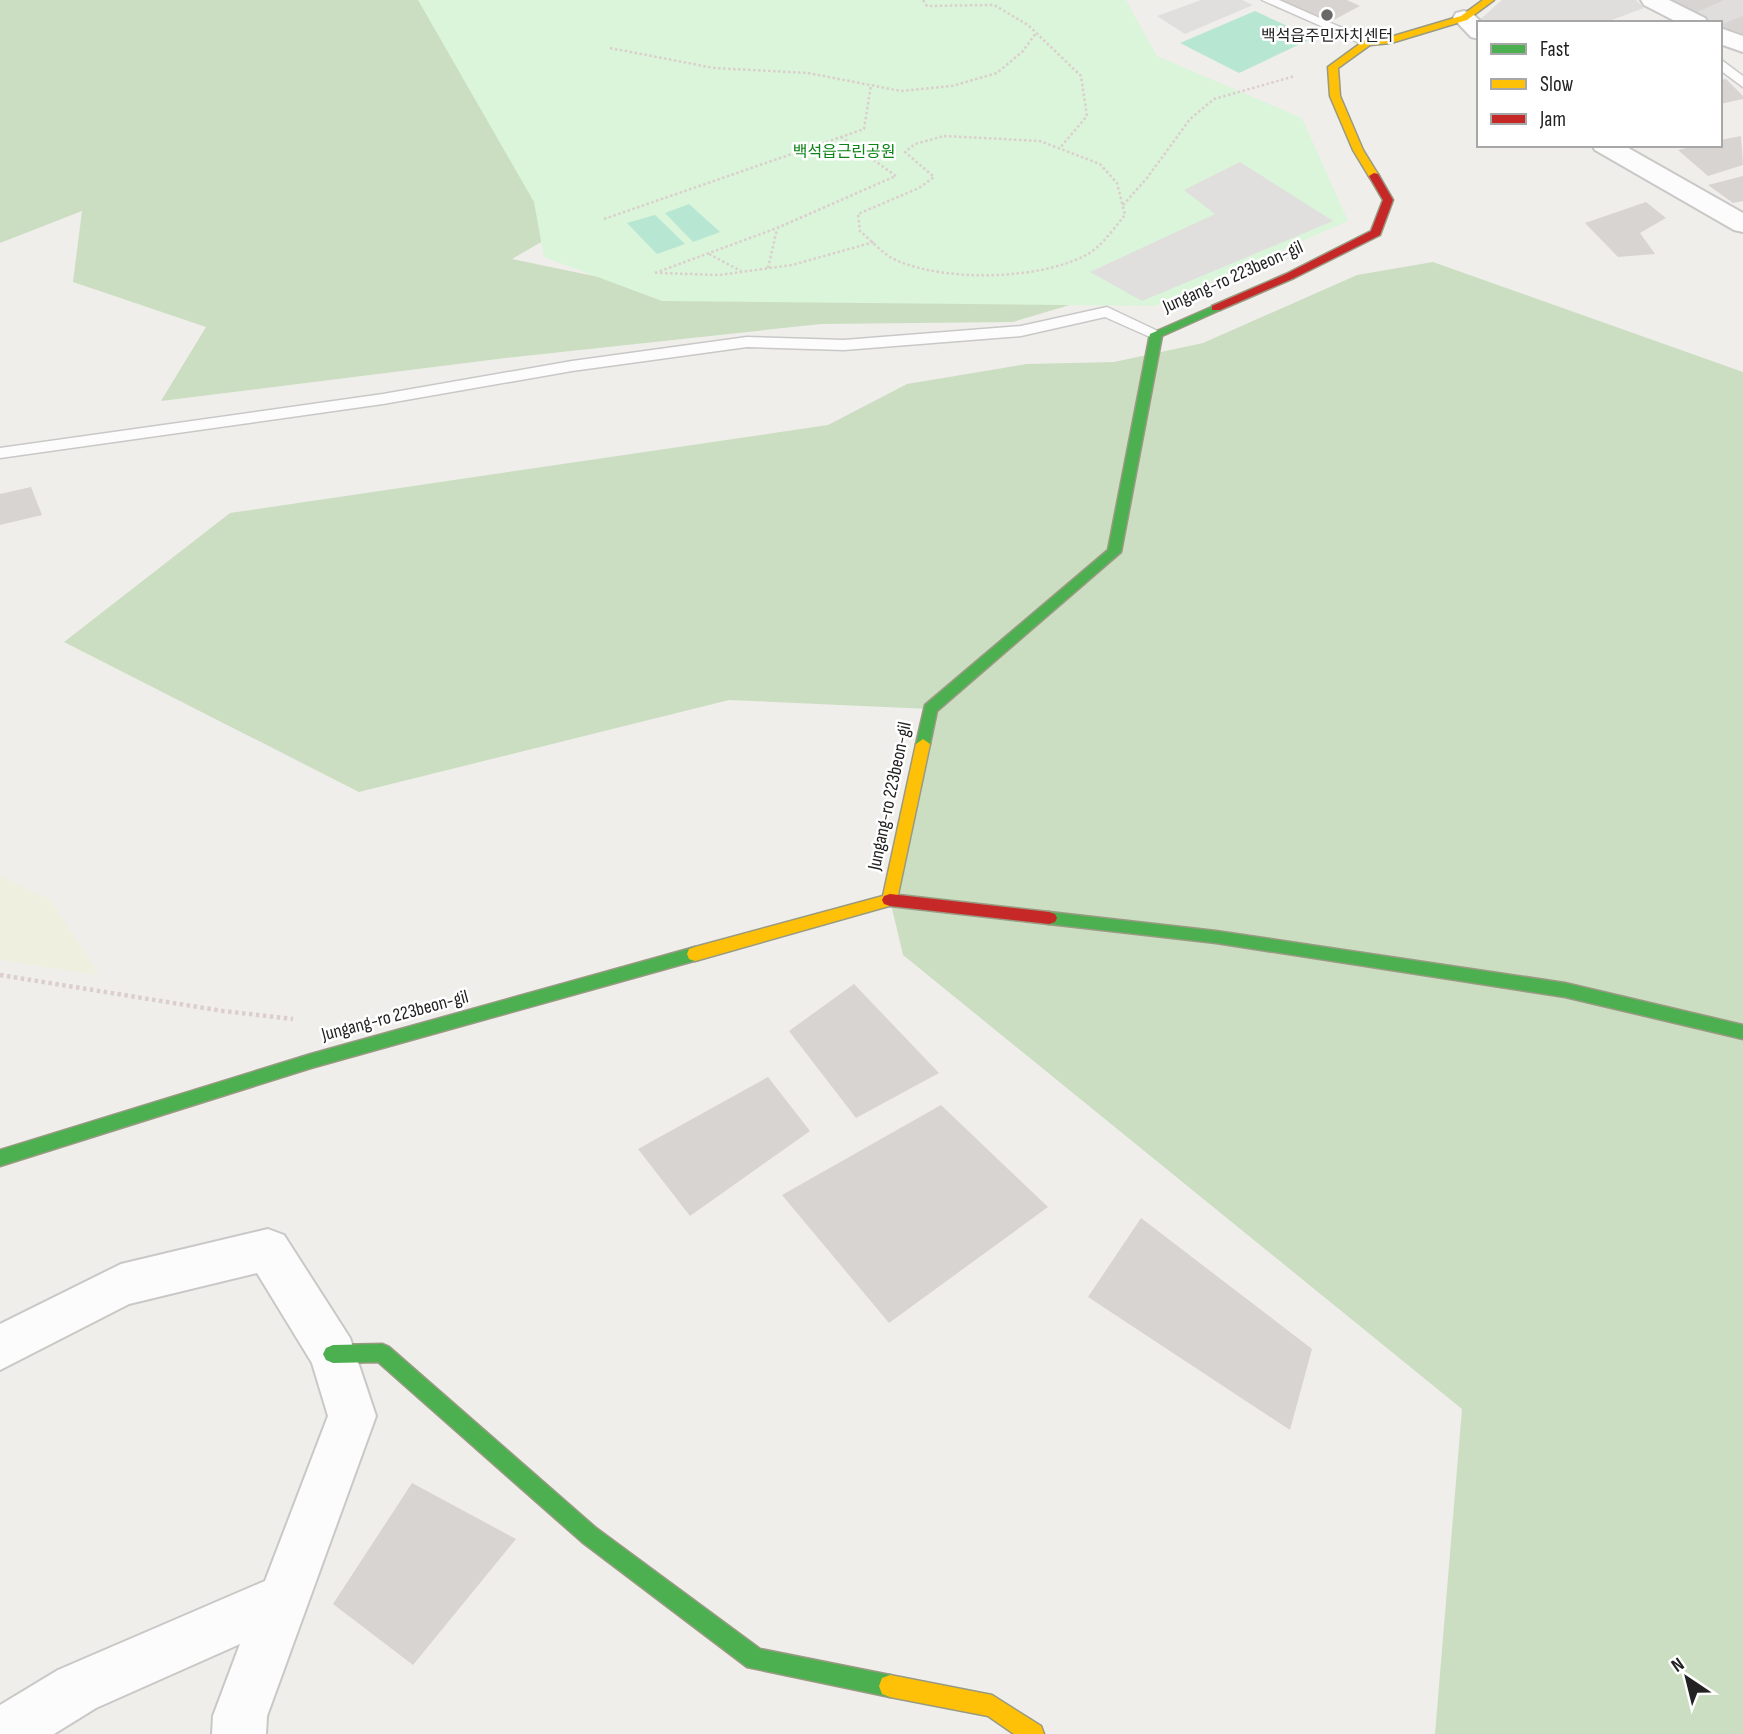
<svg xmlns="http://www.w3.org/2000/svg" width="1743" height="1734" font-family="'Sofia Sans Condensed','Noto Sans KR',sans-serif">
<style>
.residential{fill:#dfdedc}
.farmland{fill:#efefdf}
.forest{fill:#cbdec1}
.park{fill:#daf5da}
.pitch{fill:#b7e6d2}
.parking{fill:#e0dfde}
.building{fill:#d7d4d2}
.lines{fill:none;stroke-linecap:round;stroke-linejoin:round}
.lane-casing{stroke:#c9c8c7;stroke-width:3}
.street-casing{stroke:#c9c8c7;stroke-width:4}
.fast-casing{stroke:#999a82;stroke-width:3}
.slow-casing{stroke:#999a82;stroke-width:3}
.jam-casing{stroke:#999a82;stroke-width:3}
.path-far1{stroke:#dccecd;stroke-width:2.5;stroke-dasharray:2.5 2.5;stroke-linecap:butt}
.path{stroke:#dccecd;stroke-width:4.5;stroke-dasharray:3.5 3.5;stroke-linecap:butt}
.lane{fill:#fdfcfc;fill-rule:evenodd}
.street{fill:#fdfcfc;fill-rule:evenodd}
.fast{fill:#4caf50;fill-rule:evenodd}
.slow{fill:#ffc107;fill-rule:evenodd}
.jam{fill:#c62828;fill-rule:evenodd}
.poi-dot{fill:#6a6968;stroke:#fff;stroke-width:2.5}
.labels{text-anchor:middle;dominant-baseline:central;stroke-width:5;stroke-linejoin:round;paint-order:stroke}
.far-poi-label{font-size:16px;fill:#222;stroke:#fff}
.far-park-label{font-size:16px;fill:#0c8416;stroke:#fff}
.street-label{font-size:19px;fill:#222;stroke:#fff}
</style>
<rect width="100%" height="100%" fill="#f0eeeb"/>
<g class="residential">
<polygon points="1502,0 1636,0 1644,8 1604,23 1476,23"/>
<polygon points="1666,0 1743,0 1743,38 1720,27 1720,23 1710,23"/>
</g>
<polygon class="farmland" points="0,875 51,900 99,975 0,960"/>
<g class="forest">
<polygon points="0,0 637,0 691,155 512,259 666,291 1090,299 1013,322 821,324 515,357 161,401 206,327 73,282 82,211 0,243"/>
<polygon points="1433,262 1743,372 1743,1734 1435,1734 1462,1409 903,955 890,900 930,709 729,700 359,792 64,642 230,513 828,425 907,384 1027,364 1114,362 1203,343 1357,275"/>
</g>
<polygon class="park" points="418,0 1126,0 1157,56 1302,118 1348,221 1155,306 662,301 544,257 534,202"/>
<g class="pitch">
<polygon points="1255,11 1313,38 1239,73 1180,43"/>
<polygon points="689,204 720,232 693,242 665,213"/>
<polygon points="655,215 685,244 657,254 627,223"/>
</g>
<g class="parking">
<polygon points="1201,0 1242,0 1253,5 1185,34 1157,16"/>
<polygon points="1240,162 1333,221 1142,301 1090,272 1215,214 1184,190"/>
</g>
<g class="building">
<polygon points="1279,0 1347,0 1360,6 1328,23"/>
<polygon points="1666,0 1724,0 1695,13"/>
<polygon points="1743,16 1743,38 1720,26 1720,25"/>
<polygon points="1726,79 1743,96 1743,99 1720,104 1720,80"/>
<polygon points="1741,136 1743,165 1708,176 1678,150 1698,145 1720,145 1720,140"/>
<polygon points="1743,176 1743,201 1733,203 1708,185"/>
<polygon points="1646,202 1666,218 1640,233 1655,254 1618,257 1585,223"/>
<polygon points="31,487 42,515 0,525 0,494"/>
<polygon points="854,984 939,1073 856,1118 789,1031"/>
<polygon points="768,1077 810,1131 690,1216 638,1149"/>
<polygon points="941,1105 1048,1207 889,1323 782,1195"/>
<polygon points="1141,1218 1312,1349 1290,1430 1088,1297"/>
<polygon points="412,1483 516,1539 413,1665 333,1604"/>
</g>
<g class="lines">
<g class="lane-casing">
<g id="lane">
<polygon points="1262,0 1279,0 1374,42 1372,45 1364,45"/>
<polygon points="1720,59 1743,76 1743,87 1720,70"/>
<polygon points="1107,307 1164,334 1156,339 1150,337 1105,317 1021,336 844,350 747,347 572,371 383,404 0,458 0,448 383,394 572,361 747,337 844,340 1021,326"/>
</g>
</g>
<g class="street-casing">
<g id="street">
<polygon points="1641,0 1669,0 1705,18 1708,23 1679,23 1644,5"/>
<polygon points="1464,11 1472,13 1482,23 1479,23 1479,39 1471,37 1453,18 1456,13"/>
<polygon points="1720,28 1743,36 1743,52 1720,44"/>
<polygon points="1592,145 1623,145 1743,213 1743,232 1734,230 1595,150"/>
<polygon points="268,1229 284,1235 350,1338 376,1416 267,1716 266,1734 212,1734 213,1716 240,1644 96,1708 54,1734 0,1734 0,1705 58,1670 265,1581 328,1416 312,1363 257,1273 129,1304 0,1370 0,1324 121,1264"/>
</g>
</g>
<g class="fast-casing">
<g id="fast">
<polygon points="1216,305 1220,306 1220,310 1162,336 1121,552 937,711 930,744 928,748 918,748 916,744 925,705 1108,550 1150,334"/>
<polygon points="1049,912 1216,931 1565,983 1743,1025 1743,1039 1565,997 1216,943 1049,924 1043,922 1041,918 1043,914"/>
<polygon points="695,947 701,949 703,954 701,959 311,1068 0,1166 0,1150 311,1054"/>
<polygon points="382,1344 389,1347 596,1528 760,1649 890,1675 898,1678 901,1686 898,1694 890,1697 747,1667 582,1542 378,1362 333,1363 326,1360 323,1354 326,1348 333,1345"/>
</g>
</g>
<g class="slow-casing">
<g id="slow">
<polygon points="1483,0 1494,0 1467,20 1391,43 1370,45 1338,68 1340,96 1363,150 1379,176 1370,178 1353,150 1330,96 1328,67 1365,40 1387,38 1461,16"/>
<polygon points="923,739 930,744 896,904 695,961 689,959 687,954 689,949 695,947 883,896 916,744"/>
<polygon points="890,1675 992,1695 1041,1726 1044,1734 1014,1734 988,1716 890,1697 882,1694 879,1686 882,1678"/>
</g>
</g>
<g class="jam-casing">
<g id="jam">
<polygon points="1374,173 1378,174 1393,200 1380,235 1294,278 1220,310 1212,310 1212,306 1286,274 1371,231 1383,200 1369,176"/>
<polygon points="890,894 1049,912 1055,914 1057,918 1055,922 1049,924 890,906 884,904 882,900 884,896"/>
</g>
</g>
<g class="path-far1">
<polyline points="923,0 927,6 994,5 1028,25 1081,76 1087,116 1059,149"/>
<polyline points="610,48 714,68 808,73 901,91 952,86 997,73 1023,51 1036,33"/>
<path d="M944 136 1040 141 1100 164 1117 183 1125 215C1114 228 1103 245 1088 254 1041 280 948 282 898 261 883 255 872 241 860 231L858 214 919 188 934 177 905 152 915 144Z"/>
<polyline points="1123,205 1147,178 1190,119 1214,99 1295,76"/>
<polyline points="604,219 864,129 871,85"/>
<polyline points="709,254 741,271"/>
<polyline points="768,268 777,229"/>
<polyline points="655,273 777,228 896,176 840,136"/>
<polyline points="660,273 719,275 792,265 874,242"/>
</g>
<polyline class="path" points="0,975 223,1011 293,1019"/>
<use href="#lane" class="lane"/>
<use href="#street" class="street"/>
<use href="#fast" class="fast"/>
<use href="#slow" class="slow"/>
<use href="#jam" class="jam"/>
</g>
<circle class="poi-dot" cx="1327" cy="15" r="7"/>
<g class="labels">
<g class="far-poi-label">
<text x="1327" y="36">백석읍주민자치센터</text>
</g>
<g class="far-park-label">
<text x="844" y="152">백석읍근린공원</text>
</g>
<g class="street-label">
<text transform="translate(1233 277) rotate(-24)">Jungang-ro 223beon-gil</text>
<text transform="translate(890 796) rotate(-78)">Jungang-ro 223beon-gil</text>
<text transform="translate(395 1016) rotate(-15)">Jungang-ro 223beon-gil</text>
</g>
</g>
<rect x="1477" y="21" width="245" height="126" fill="#ffffff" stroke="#a7a7a7" stroke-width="2"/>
<rect x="1491" y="44" width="35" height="10" fill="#4caf50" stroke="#a7a7a7" stroke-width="2"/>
<text x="1540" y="56" font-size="21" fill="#222222">Fast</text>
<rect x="1491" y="79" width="35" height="10" fill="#ffc107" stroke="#a7a7a7" stroke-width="2"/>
<text x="1540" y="91" font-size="21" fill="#222222">Slow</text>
<rect x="1491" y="114" width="35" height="10" fill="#c62828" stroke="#a7a7a7" stroke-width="2"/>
<text x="1540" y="126" font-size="21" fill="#222222">Jam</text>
<g transform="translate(1687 1678) rotate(325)" stroke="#ffffff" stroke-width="5" paint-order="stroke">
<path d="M0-5L12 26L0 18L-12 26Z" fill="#222222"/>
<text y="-10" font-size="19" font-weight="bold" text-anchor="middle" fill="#222222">N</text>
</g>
</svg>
